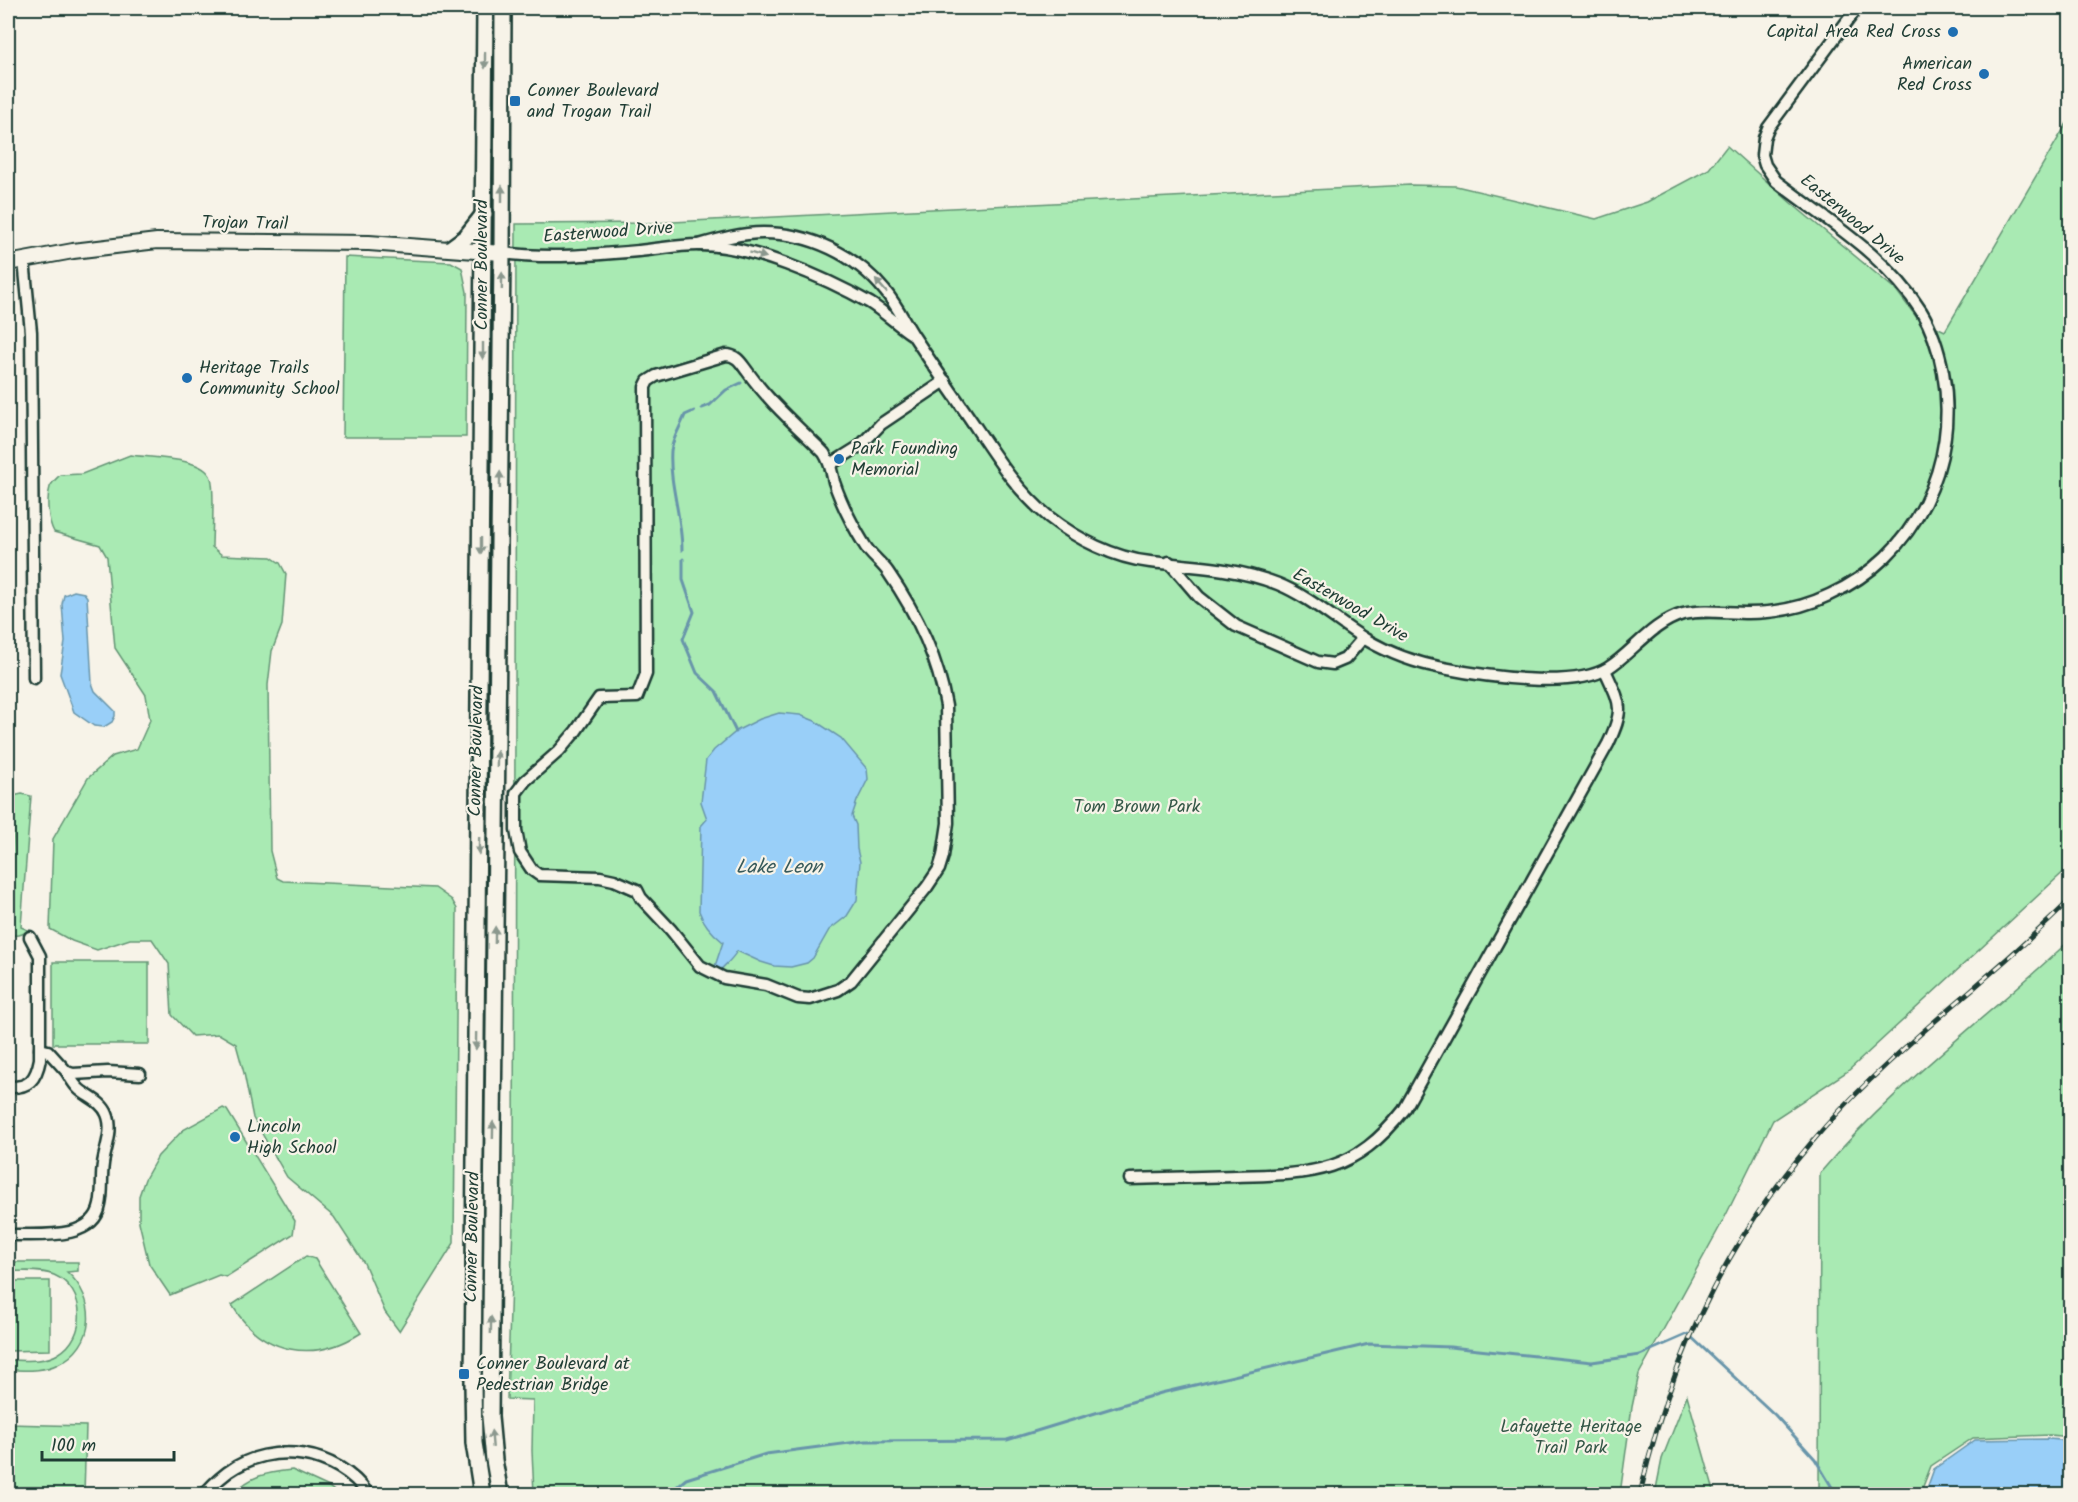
<svg xmlns="http://www.w3.org/2000/svg" width="2078" height="1502" font-family="Kalam,sans-serif">
<style>
.green{fill:#a9eab3;stroke:#649474;stroke-width:1.5}
.water{fill:#99cff8;stroke:#6895aa;stroke-width:1.5}
.lines{fill:none;stroke-linecap:round;stroke-linejoin:round}
.stream{stroke:#6895aa;stroke-width:3}
.minor-casing{stroke:#1f3d34;stroke-width:15}
.tertiary-casing{stroke:#1f3d34;stroke-width:18}
.secondary-casing{stroke:#1f3d34;stroke-width:20}
.minor{stroke:#f7f3e8;stroke-width:10}
.tertiary{stroke:#f7f3e8;stroke-width:14}
.secondary{stroke:#f7f3e8;stroke-width:15}
.rail-casing{stroke:#1f3d34;stroke-width:5}
.rail{stroke:#f7f3e8;stroke-width:3;stroke-dasharray:9;stroke-linecap:butt}
.oneway{fill:#8b988e}
.poi-dot{fill:#1f6fb2;stroke:#f7f3e8;stroke-width:2}
.labels{text-anchor:middle;dominant-baseline:central;stroke-width:4.5;stroke-linejoin:round;paint-order:stroke}
.poi-label{font-size:18px;fill:#1f3d34;stroke:#f7f3e8;text-anchor:start}
.street-label{font-size:18px;fill:#1f3d34;stroke:#f7f3e8}
.park-label{font-size:18px;fill:#345747;stroke:#f7f3e8}
.water-label{font-size:20px;font-style:italic;fill:#375a5b;stroke:#f7f3e8}
</style>
<rect width="100%" height="100%" fill="#f7f3e8"/>
<filter id="ink" filterUnits="userSpaceOnUse"><feTurbulence type="fractalNoise" baseFrequency=".0167" numOctaves="2"/><feDisplacementMap in="SourceGraphic" scale="12" xChannelSelector="R" yChannelSelector="G"/><feConvolveMatrix kernelMatrix="1 2 1 2 8 2 1 2 1" color-interpolation-filters="sRGB"/></filter>
<g filter="url(#ink)">
<g class="green">
<polygon points="2070,118 2070,866 1848,1071 1773,1120 1724,1219 1639,1374 1632,1407 1620,1494 534,1494 532,1451 533,1400 507,1399 514,1194 516,224 653,223 1410,185 1456,186 1596,219 1647,202 1709,169 1727,146 1791,203 1896,290 1917,318 1945,331"/>
<polygon points="345,257 451,262 462,268 467,292 466,437 343,437"/>
<path d="M130 455C150 458 204 457 211 478 215 489 212 532 212 547L222 555 271 557 280 563 286 574 282 625 272 651 268 685 270 851 277 878 283 881 435 888 452 900 457 909 454 1243 399 1331 385 1312 364 1263 334 1217 287 1177 253 1118 244 1073 236 1044 219 1034 192 1036 172 1015 169 964 152 939H130L97 950 72 941 50 929 53 839 88 778 113 756 137 749 150 720 146 695 115 648 107 557 100 545 54 532C48 521 46 500 50 487 52 482 56 479 60 475L82 474Z"/>
<path d="M22 794 31 796 21 927 28 930C22 936 14 936 8 934L14 813 8 808V797Z"/>
<path d="M2070 940V1437L2050 1435 1973 1438 1931 1466 1920 1494H1819L1820 1173C1894 1085 1987 1018 2070 940Z"/>
<rect x="53" y="962" width="96" height="82"/>
<polygon points="223,1108 227,1110 295,1221 293,1234 226,1277 219,1275 170,1295 149,1264 139,1222 139,1196 145,1179 158,1156 183,1130"/>
<path d="M306 1256 315 1259 361 1333C314 1363 262 1355 232 1305Z"/>
<path d="M8 1262H78V1271L67 1272C97 1298 97 1346 58 1364 43 1372 24 1370 8 1370V1360C24 1360 43 1363 58 1354 88 1337 86 1289 54 1275 40 1269 22 1272 8 1271Z"/>
<polygon points="8,1281 50,1281 50,1350 8,1351"/>
<polygon points="1687,1395 1715,1494 1655,1494 1662,1459"/>
<polygon points="8,1424 86,1426 84,1494 8,1494"/>
<path d="M292 1470 329 1487 338 1494H233C251 1475 266 1473 292 1470Z"/>
</g>
<g class="water">
<polygon points="74,591 84,593 87,597 92,683 95,691 115,711 115,716 112,722 104,727 94,726 74,712 60,674 65,642 62,604 64,595"/>
<path d="M779 713 800 715 815 721 841 738 867 769 868 779 857 801 852 816 856 825 857 849 860 862 857 900 847 916 829 930 813 958 807 963 791 967 774 966 761 962 737 951C731 962 720 968 713 979L711 978 723 942C713 934 703 923 699 911L701 826 707 819 701 802 706 760 714 750 738 730 760 719Z"/>
<polygon points="2049,1439 2070,1441 2070,1494 1925,1494 1934,1469 1975,1440"/>
</g>
<g class="lines">
<g class="stream">
<polyline points="702,408 710,405 726,390 741,383"/>
<path d="M682 550C682 517 669 484 671 451 672 439 681 426 685 415L694 411"/>
<polyline points="683,559 683,580 694,612 683,639 697,673 716,691 736,732"/>
<polyline points="668,1494 686,1479 766,1454 865,1441 1007,1440 1161,1393 1369,1344 1450,1347 1592,1362 1640,1355 1688,1334 1775,1415 1815,1459 1836,1494"/>
</g>
<g class="minor-casing">
<g id="minor">
<path d="M699 245C720 239 741 233 763 233 810 233 856 255 885 291 897 305 905 323 915 338 934 367 954 395 973 423 995 456 1017 491 1049 517 1077 539 1114 558 1150 562 1193 566 1237 568 1278 584 1310 597 1336 621 1365 639 1389 653 1415 663 1443 668 1483 676 1573 690 1608 668 1633 652 1652 623 1683 614 1704 609 1726 613 1748 613 1776 613 1804 607 1829 595 1916 556 1960 463 1943 372 1939 351 1932 329 1921 311 1887 256 1826 220 1776 181L1765 165 1762 155 1764 138 1768 128 1857 8"/>
<path d="M502 253C548 259 593 255 639 251 659 249 679 245 698 245 749 244 826 278 870 303 884 312 897 324 910 333"/>
<polyline points="24,260 31,332 34,678"/>
<path d="M726 355C737 355 741 363 747 371 769 402 797 426 824 453 831 464 831 470 834 482 841 503 853 526 864 544 870 555 881 562 888 572 915 611 938 658 946 706L948 823 943 856 939 869 927 887 851 981 838 990 810 999 798 998 766 985 724 978 700 966 671 930 641 898 637 890 614 880 600 877 539 875 532 870 520 852 516 830V793L525 781 559 751 576 731 599 698 637 697 646 674 645 387 648 381 656 376Z"/>
<polyline points="831,464 860,446 881,424 945,381"/>
<polyline points="1169,562 1199,597 1236,626 1318,662 1333,664 1345,659 1363,638"/>
<polyline points="40,1049 48,1051 67,1072 73,1074 108,1072 140,1074"/>
<path d="M8 1087C29 1088 36 1080 40 1059V956L30 937"/>
<path d="M1130 1179C1165 1178 1201 1177 1236 1176 1312 1174 1353 1175 1404 1110L1608 744C1625 708 1621 705 1605 670"/>
<path d="M8 1235C35 1234 93 1242 100 1205 103 1192 101 1177 103 1164 105 1148 114 1130 107 1114 102 1102 90 1098 80 1090 74 1085 71 1079 67 1072"/>
<path d="M205 1494C211 1485 219 1479 228 1472 272 1440 337 1450 368 1494"/>
</g>
</g>
<g class="tertiary-casing">
<polyline id="tertiary" points="8,263 73,251 157,241 369,243 502,253"/>
</g>
<g class="secondary-casing">
<g id="secondary">
<polyline points="451,248 466,237 484,214"/>
<polyline points="482,1494 474,1443 473,1384 485,8"/>
<polyline points="500,1494 494,1460 490,1417 502,253 503,8"/>
</g>
</g>
<use href="#minor" class="minor"/>
<use href="#tertiary" class="tertiary"/>
<use href="#secondary" class="secondary"/>
<g class="rail-casing">
<path id="rail" d="M1640 1494C1679 1321 1756 1185 1887 1064 1947 1008 2013 958 2070 900"/>
</g>
<use href="#rail" class="rail"/>
</g>
<defs><path id="oneway-solid" d="M-6-.8H1V-3.2L6.5 0L1 3.2V.8H-6Z" transform="scale(1.5)"/></defs>
<g class="oneway">
<use href="#oneway-solid" transform="translate(485 60) rotate(90)"/>
<use href="#oneway-solid" transform="translate(502 194) rotate(-90)"/>
<use href="#oneway-solid" transform="translate(758 255) rotate(17)"/>
<use href="#oneway-solid" transform="translate(502 281) rotate(-89)"/>
<use href="#oneway-solid" transform="translate(881 286) rotate(-131)"/>
<use href="#oneway-solid" transform="translate(483 351) rotate(90)"/>
<use href="#oneway-solid" transform="translate(500 480) rotate(-89)"/>
<use href="#oneway-solid" transform="translate(481 546) rotate(90)"/>
<use href="#oneway-solid" transform="translate(497 759) rotate(-89)"/>
<use href="#oneway-solid" transform="translate(479 846) rotate(91)"/>
<use href="#oneway-solid" transform="translate(495 935) rotate(-89)"/>
<use href="#oneway-solid" transform="translate(476 1041) rotate(91)"/>
<use href="#oneway-solid" transform="translate(493 1130) rotate(-89)"/>
<use href="#oneway-solid" transform="translate(491 1325) rotate(-89)"/>
<use href="#oneway-solid" transform="translate(492 1439) rotate(-95)"/>
</g>
</g>
<g class="poi-dot">
<circle cx="1953" cy="32" r="6"/>
<circle cx="1984" cy="74" r="6"/>
<rect x="509" y="95" width="12" height="12" rx="3"/>
<circle cx="187" cy="378" r="6"/>
<circle cx="839" cy="459" r="6"/>
<circle cx="235" cy="1137" r="6"/>
<rect x="458" y="1368" width="12" height="12" rx="3"/>
</g>
<g class="labels">
<g class="poi-label">
<text x="1941" y="32" text-anchor="end">Capital Area Red Cross</text>
<text x="1972" y="64" text-anchor="end">American<tspan x="1972" dy="21">Red Cross</tspan></text>
<text x="527" y="91">Conner Boulevard<tspan x="527" dy="21">and Trogan Trail</tspan></text>
<text x="199" y="368">Heritage Trails<tspan x="199" dy="21">Community School</tspan></text>
<text x="851" y="449">Park Founding<tspan x="851" dy="21">Memorial</tspan></text>
<text x="247" y="1127">Lincoln<tspan x="247" dy="21">High School</tspan></text>
<text x="476" y="1364">Conner Boulevard at<tspan x="476" dy="21">Pedestrian Bridge</tspan></text>
</g>
<g class="street-label">
<text transform="translate(1852 220) rotate(40)">Easterwood Drive</text>
<text transform="translate(245 224) rotate(1)">Trojan Trail</text>
<text transform="translate(608 233) rotate(-4)">Easterwood Drive</text>
<text transform="translate(482 265) rotate(-90)">Conner Boulevard</text>
<text transform="translate(1350 606) rotate(30)">Easterwood Drive</text>
<text transform="translate(477 751) rotate(-89)">Conner Boulevard</text>
<text transform="translate(473 1237) rotate(-89)">Conner Boulevard</text>
</g>
<g class="park-label">
<text x="1137" y="807">Tom Brown Park</text>
<text x="1571" y="1427">Lafayette Heritage<tspan x="1571" dy="21">Trail Park</tspan></text>
</g>
<g class="water-label">
<text x="779" y="868">Lake Leon</text>
</g>
</g>
<rect width="2078" height="1502" fill="none" stroke="#f7f3e8" stroke-width="30"/>
<rect x="15" y="15" width="2048" height="1472" fill="none" stroke="#1f3d34" stroke-width="2" filter="url(#ink)"/>
<path d="M42 1451v9h132v-9" fill="none" stroke="#1f3d34" stroke-width="3"/>
<text x="51" y="1451" font-size="18" fill="#1f3d34" stroke="#f7f3e8" stroke-width="4.5" paint-order="stroke">100 m</text>
</svg>
